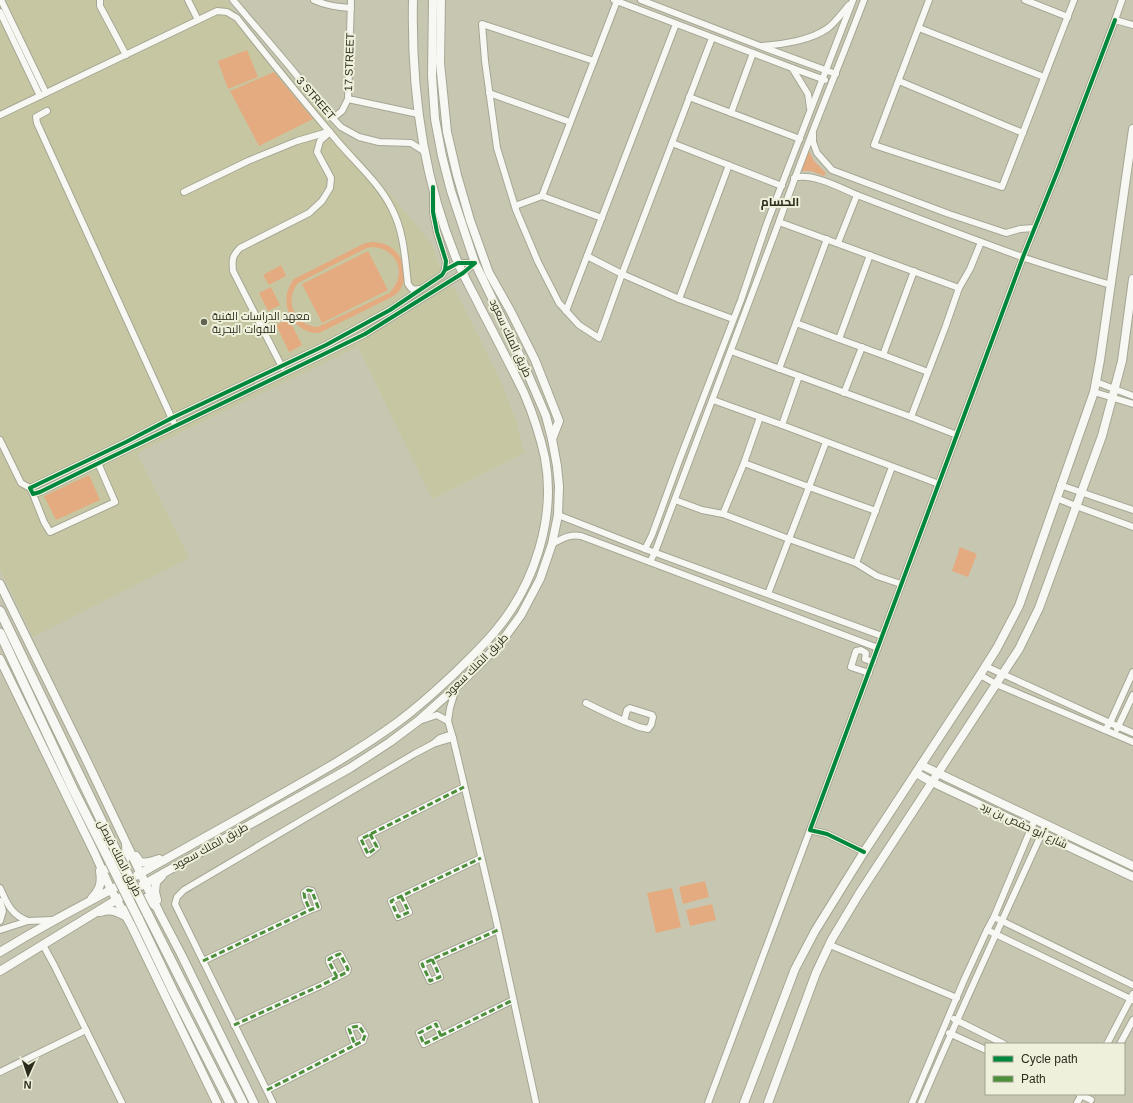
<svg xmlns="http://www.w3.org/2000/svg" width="1133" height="1103" font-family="Helvetica,Cairo,sans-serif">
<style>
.built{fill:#c6c7a2}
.green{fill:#e5ab80;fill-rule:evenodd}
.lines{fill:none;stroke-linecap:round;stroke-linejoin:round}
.minor-casing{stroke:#a6a695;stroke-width:8}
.major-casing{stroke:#a6a695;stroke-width:10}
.highway-casing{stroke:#a6a695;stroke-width:11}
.minor{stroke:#f7f7f3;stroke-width:6}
.major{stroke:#f7f7f3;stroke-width:8}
.highway{stroke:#f7f7f3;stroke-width:9}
.highway-bridge-casing{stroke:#a6a695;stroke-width:11;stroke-linecap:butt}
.highway-bridge{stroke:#f7f7f3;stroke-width:9}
.quiet{stroke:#4b8f3a;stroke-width:3;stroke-dasharray:6 3;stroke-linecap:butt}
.cycleway-casing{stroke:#eff0db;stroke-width:6}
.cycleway{stroke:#00873e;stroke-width:4}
.poi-dot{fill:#626250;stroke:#eff0db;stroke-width:1.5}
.labels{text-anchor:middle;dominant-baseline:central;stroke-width:4;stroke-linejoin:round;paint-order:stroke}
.street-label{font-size:11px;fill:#2c2c1c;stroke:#eff0db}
.poi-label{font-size:11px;fill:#2c2c1c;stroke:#eff0db;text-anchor:start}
.neighbourhood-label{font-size:12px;font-weight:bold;fill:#2c2c1c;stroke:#eff0db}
</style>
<rect width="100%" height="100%" fill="#c7c7b1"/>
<polygon class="built" points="0,0 225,0 432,244 445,283 455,289 502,384 517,424 524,453 432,499 358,347 137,453 189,558 33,637 0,569"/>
<g class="green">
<polygon points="247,50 258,77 228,89 218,61"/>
<polygon points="274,72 313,119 259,146 230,91"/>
<polygon points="809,151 814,161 826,173 824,176 811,171 801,171"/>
<path d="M372 242C377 242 382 243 387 245 403 253 411 275 399 291 398 293 395 295 392 297L319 333C315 333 311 333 307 331 286 323 280 296 294 279L365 243ZM373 247C398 249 408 275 389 293L318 327C296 326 283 302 298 283L367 248Z"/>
<polygon points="368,251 388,290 322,323 302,284"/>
<polygon points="281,265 286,276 269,285 263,275"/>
<polygon points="271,287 280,305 268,311 259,293"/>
<polygon points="289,319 302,345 289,352 276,325"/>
<polygon points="89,475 100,500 56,520 44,496"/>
<polygon points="960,547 977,554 968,577 952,571"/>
<polygon points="705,881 709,897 683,904 679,887"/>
<polygon points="672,888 681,927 656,933 647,893"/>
<polygon points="712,904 716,920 690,926 686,910"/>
</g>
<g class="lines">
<g class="minor-casing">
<g id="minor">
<polyline points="1,0 46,93"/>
<polyline points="100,0 100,6 126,55"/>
<polyline points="188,0 198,20"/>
<polyline points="233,0 290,67 323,108 341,127 359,137 379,142 411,143 425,152"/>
<path d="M314 0C327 6 338 7 351 8"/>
<polyline points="614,0 792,68 825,80"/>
<polyline points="641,0 760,46 836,74"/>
<polyline points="929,0 874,145 1002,187 1074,0"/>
<polyline points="1025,0 1068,17"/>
<polyline points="1122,0 1115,20 1133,25"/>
<polyline points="0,12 40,96"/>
<polyline points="919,28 1044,77"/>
<path d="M762 46C781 45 812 40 828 28 835 23 843 12 849 5"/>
<polyline points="594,61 482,24 485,61 497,148 516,210 538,262 559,303 579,325 599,338 622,274 712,38"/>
<polyline points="792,68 808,94 810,108"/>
<polyline points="899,81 1023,133"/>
<polyline points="489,93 570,122"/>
<polyline points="689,97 800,139"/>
<polyline points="348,99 418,114"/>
<polyline points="47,111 36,117 37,123 173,421"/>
<polyline points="731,113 753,53"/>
<path d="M0 115 217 11 227 12 237 18C270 60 304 102 339 143 357 164 380 184 392 209 404 232 405 259 408 284L411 288 414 290 419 289"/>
<polyline points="333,118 342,111 348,99 351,0"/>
<polyline points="813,134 813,142 817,153 832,170 949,214 1006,233 1020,229 1034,228"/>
<polyline points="672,143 782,186"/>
<path d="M794 178C811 172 841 188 857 195 912 216 967 237 1022 257 1051 267 1082 276 1111 285"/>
<polyline points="184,192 248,161 297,141 328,132"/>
<polyline points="433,195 433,212 437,232 446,261 445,270 442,275 390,310 326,345 172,418 126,442 30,488 33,494 40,492 105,460 320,356 365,334 463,273 475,263 458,263 445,270"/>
<polyline points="542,196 602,218"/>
<polyline points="515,206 542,196 617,1"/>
<polyline points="838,243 857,195"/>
<polyline points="587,256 622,274 679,299 733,319"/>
<polyline points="959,288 970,269 981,242"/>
<polyline points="679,299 729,165"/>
<polyline points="566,311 676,24"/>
<polyline points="796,323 827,239"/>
<polyline points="839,339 883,355 914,271"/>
<polyline points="731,351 911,417 945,328 959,288 779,222"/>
<polyline points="883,355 928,372"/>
<path d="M282 367 233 271C232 260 232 256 240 248L309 213 322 201 330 188 331 178 317 152 320 141 330 132"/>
<polyline points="779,369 796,323 839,339 870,255"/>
<polyline points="799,376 782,425 939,484"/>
<polyline points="1096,382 1133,396"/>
<polyline points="1094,392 1133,404"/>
<polyline points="844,393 862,347"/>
<polyline points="713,400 760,417"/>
<polyline points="911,417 957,435"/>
<polyline points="782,425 760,417 744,463 809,487 826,442"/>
<polyline points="0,440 21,483 30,488"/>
<polyline points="744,463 723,514 789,539 809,487 876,511"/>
<polyline points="1060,485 1133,510"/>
<polyline points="33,494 44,522 50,532 115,502 98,463"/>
<polyline points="1056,498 1076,506 1133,527"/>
<polyline points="675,500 702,510 723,514"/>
<polyline points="558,515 645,549 882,636"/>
<path d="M552 544C562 539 569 534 581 536L878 648"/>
<polyline points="645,549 652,535 679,461 741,300 767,223 853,0"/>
<path d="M650 562 655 552 779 222C805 147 836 74 864 0"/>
<polyline points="856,563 877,576 901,584"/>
<polyline points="768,594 789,539 856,563 892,467"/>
<polyline points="985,666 1110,723 1105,730"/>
<polyline points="1133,672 1110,723 1133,733"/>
<polyline points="869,673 851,667 856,651 861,650 866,653 865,659 873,662"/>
<polyline points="980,675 996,684 1105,730 1133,742"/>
<path d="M586 703C600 710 614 717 629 723 635 726 641 728 648 729L651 725 653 717 652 715 630 708 627 710 624 721"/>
<polyline points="419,721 437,715 448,721 450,708 456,688"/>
<polyline points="448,721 453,738 433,744 440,738 452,734"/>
<polyline points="1117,729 1133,695"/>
<polyline points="453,738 495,915 536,1103"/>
<polyline points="1035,819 994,917 987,930 1133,1000"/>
<polyline points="370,834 377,847 368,854 361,839 464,787"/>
<polyline points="864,852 827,834 810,830 1023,257 1058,170 1115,20"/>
<path d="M0 888C7 903 11 915 28 921"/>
<polyline points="401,896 409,912 398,917 391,901 481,858"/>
<polyline points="0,901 3,911 0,921"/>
<polyline points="994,917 1133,985"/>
<polyline points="0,930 28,921 53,920"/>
<polyline points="43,945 54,965 122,1103"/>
<polyline points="830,945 957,998"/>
<polyline points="432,959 440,977 430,981 422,964 498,930"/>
<polyline points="203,961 310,910 318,907 312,891 308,890 304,893 305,899 310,910"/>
<polyline points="954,1019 1004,1044"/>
<polyline points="234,1025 322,985 347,972 348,969 340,954 337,955 329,959 329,962 337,977"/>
<polyline points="949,1033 986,1050"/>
<polyline points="441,1036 436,1024 419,1033 424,1044 513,1000"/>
<polyline points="1107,1044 1133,994"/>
<polyline points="1120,1044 1133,1020"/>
<polyline points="0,1072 86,1030"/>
<polyline points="267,1090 355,1045 363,1041 365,1035 359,1026 353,1027 349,1029 355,1045"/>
<polyline points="1079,1094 1091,1100"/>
<polyline points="273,1103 175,904 177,897 184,890 414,754 433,744"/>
<polyline points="708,1103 810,830"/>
<polyline points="912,1103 964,980 987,930"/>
<path d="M921 1103C961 1009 1004 917 1046 824"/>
<polyline points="1077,1103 1082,1094"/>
</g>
</g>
<g class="major-casing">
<g id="major">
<polyline points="441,0 440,63 447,132 457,175 470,220 489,273 511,312 535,360 559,421 552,439"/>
<polyline points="0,584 85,757 160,914 181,954 254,1103"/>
<polyline points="0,659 95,854 111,890 131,925 217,1103"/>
<polyline points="921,765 1133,866"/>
<polyline points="916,773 932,782 1133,877"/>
<path d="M136 856 140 862C147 864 153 861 159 859"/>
<path d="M108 868 110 869C125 864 128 862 126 845"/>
<path d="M92 898C100 889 102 883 100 871"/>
<polyline points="157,900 155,892 156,882 162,876"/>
<path d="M100 912C112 909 115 911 125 916"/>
<path d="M129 919C128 917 127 915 127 913 127 905 139 899 146 898L150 900 154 905"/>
<path d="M0 952C18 941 37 930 55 920 84 904 113 889 141 873 172 856 203 838 234 821 288 790 347 759 398 722 418 707 438 689 456 672 470 658 485 644 497 629 535 583 556 517 545 458 540 435 533 414 524 393 510 365 496 337 481 309 474 294 465 279 458 263 423 180 411 90 413 0"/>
<polyline points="0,971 116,900 350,768 390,742 418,721 456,687 480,664 502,641 521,615 540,579 552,544 558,515 559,486 557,466 552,439 546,416 521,358 475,263 451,191 442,156 435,119 432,76 433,0"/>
<polyline points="744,1103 795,969 815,931 864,852 980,675 997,648 1019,606 1094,392 1100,360 1133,129"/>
<polyline points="768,1103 816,973 832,939 859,894 1019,649 1039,608 1102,436 1122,361 1133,279"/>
</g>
</g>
<g class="highway-casing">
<g id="highway">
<polyline points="0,611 115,849"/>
<polyline points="0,633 73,789 106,854"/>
<polyline points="147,913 243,1103"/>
<polyline points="138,918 173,991 230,1103"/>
</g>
</g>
<use href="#minor" class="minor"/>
<use href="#major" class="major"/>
<use href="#highway" class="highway"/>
<g class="highway-bridge-casing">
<g id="highway-bridge">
<polyline points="115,849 147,913"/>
<polyline points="106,854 138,918"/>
</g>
</g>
<use href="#highway-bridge" class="highway-bridge"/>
<g class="quiet">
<polyline points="370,834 377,847 368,854 361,839 464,787"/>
<polyline points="401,896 409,912 398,917 391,901 481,858"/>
<polyline points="432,959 440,977 430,981 422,964 498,930"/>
<polyline points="203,961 310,910 318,907 312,891 308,890 304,893 305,899 310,910"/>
<polyline points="234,1025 322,985 347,972 348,969 340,954 337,955 329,959 329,962 337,977"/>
<polyline points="441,1036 436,1024 419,1033 424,1044 513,1000"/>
<polyline points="267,1090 355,1045 363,1041 365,1035 359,1026 353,1027 349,1029 355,1045"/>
</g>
<g class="cycleway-casing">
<g id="cycleway">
<polyline points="433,187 433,212 437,232 446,261 445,270 442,275 390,310 326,345 172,418 126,442 30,488 33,494 40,492 105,460 320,356 365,334 463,273 475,263 458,263 445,270"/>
<polyline points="864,852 827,834 810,830 1023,257 1058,170 1115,20"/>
</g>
</g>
<use href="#cycleway" class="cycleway"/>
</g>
<circle class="poi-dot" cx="204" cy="322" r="4"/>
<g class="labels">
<g class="street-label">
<text transform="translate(349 62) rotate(-88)">17 STREET</text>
<text transform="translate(316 98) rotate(49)">3 STREET</text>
<text transform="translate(511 338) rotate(65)">طريق الملك سعود</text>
<text transform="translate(476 665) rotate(-45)">طريق الملك سعود</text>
<text transform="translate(1024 825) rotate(25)">شارع أبو حفص بن برد</text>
<text transform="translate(210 846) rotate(-29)">طريق الملك سعود</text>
<text transform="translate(120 858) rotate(63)">طريق الملك فيصل</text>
</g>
<g class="poi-label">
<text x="212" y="316">معهد الدراسات الفنية<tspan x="212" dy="13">للقوات البحرية</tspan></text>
</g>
<g class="neighbourhood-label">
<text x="780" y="202">الحسام</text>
</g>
</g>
<rect x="985" y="1043" width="140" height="52" fill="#eff0db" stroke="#a1a28f"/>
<rect x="993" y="1056" width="20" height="6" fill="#00873e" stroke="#a1a28f"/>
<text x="1021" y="1063" font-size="12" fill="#2c2c1c">Cycle path</text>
<rect x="993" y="1076" width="20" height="6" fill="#4b8f3a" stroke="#a1a28f"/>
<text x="1021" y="1083" font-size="12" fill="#2c2c1c">Path</text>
<g transform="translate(28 1075) rotate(183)" stroke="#eff0db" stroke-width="3" paint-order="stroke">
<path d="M0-3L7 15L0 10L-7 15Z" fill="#2c2c1c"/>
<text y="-6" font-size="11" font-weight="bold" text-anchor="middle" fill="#2c2c1c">N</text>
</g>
</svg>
